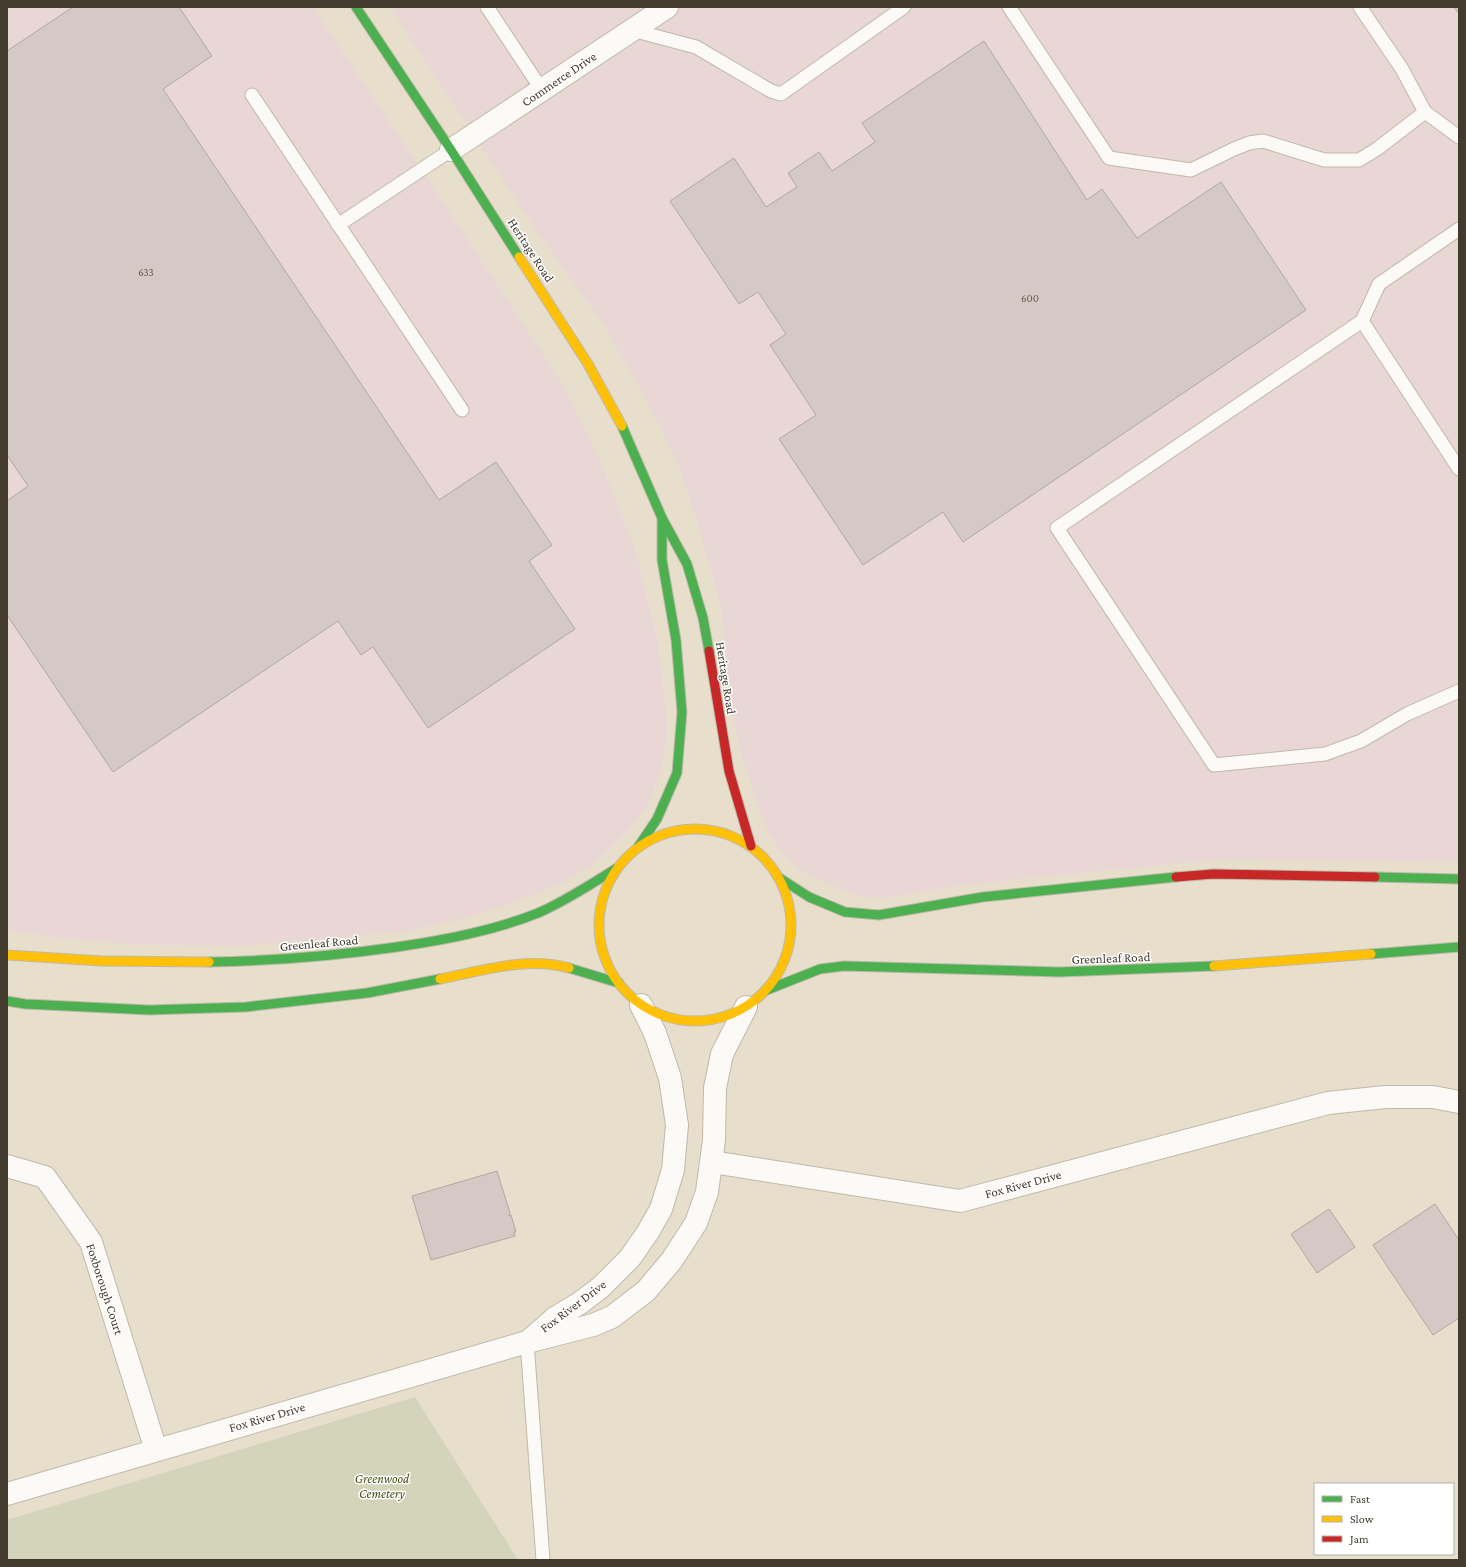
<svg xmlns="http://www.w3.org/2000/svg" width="1466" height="1567" font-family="'Crimson Pro',serif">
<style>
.industrial{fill:#e9d7d6}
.green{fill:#d3d4b9}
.building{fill:#d4c9c5;stroke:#b1a7a3}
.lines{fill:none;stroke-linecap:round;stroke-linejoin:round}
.lane-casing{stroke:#c0b8aa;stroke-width:15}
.street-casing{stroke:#c0b8aa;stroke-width:24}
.fast-casing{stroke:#c0b8aa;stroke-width:11}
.slow-casing{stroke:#c0b8aa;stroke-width:11}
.jam-casing{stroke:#c0b8aa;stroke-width:11}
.lane{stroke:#fcfaf7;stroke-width:13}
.street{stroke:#fcfaf7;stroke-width:22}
.fast{stroke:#4caf50;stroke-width:9}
.slow{stroke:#ffc107;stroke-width:9}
.jam{stroke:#c62828;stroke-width:9}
.labels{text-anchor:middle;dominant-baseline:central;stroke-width:3;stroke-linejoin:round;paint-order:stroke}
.number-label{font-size:11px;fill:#665e54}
.street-label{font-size:13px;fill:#423b2e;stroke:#fff}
.park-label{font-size:13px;font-style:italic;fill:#485419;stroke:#fff}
</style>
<rect width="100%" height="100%" fill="#e8decc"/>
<g class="industrial">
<polygon points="7,7 313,7 550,364 567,392 600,460 636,552 656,634 666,709 667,737 660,772 649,803 631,828 615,844 592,865 558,885 507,905 462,919 408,931 242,946 122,944 39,935 7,930"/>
<polygon points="390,7 1459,7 1459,862 1223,859 989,882 929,890 894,897 866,898 830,885 806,874 788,859 778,847 766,828 752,788 738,741 731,703 721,606 690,498 676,460 658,422 604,325 541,238"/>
</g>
<polygon class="green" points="415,1397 518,1560 7,1560 7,1520"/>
<g class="building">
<polygon points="73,7 179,7 212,56 163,89 439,500 496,462 552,545 529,561 575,629 428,728 373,647 361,655 338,621 113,772 7,615 7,501 28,486 7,455 7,51"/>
<polygon points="1454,7 1459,7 1459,14"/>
<polygon points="984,41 1087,200 1102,189 1137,238 1221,182 1306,310 963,542 943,512 863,565 779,439 816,415 770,345 786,334 758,292 739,304 670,201 734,158 766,207 797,187 788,173 819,152 832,171 875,142 862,123"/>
<polygon points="497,1171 510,1213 509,1216 511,1215 516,1232 514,1232 515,1236 431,1260 412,1196"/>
<polygon points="1435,1204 1459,1240 1459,1318 1433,1335 1373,1245"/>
<polygon points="1329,1209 1355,1247 1317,1273 1291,1234"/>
</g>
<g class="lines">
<g class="lane-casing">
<g id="lane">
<polyline points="487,7 542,90"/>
<polyline points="1009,7 1109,158 1191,170 1234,149 1249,143 1263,141 1324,160 1359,160 1377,149 1425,112 1402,69 1360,7"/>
<polyline points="632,30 696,47 771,91 781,94 904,7"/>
<polyline points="252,95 462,410"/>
<polyline points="1425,112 1459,137"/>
<polyline points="338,225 451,150"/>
<polyline points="1459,229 1379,284 1362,321 1459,469"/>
<polyline points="1362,321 1057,528 1214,765 1325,754 1361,741 1407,714 1459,691"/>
<polyline points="527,1342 543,1560"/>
</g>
</g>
<g class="street-casing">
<g id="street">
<polyline points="451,150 667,7"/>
<polyline points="712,1162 960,1201 1328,1103 1385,1097 1433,1097 1459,1102"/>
<polyline points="7,1166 45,1177 91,1242 156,1450"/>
<polyline points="530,1340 555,1318 580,1303 601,1287 630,1258 648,1232 661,1209 673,1170 677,1125 670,1078 655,1033 641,1005"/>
<polyline points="7,1494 527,1342 593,1325 612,1317 646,1291 672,1260 696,1223 707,1192 714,1140 715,1088 722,1054 746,1007"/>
</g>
</g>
<g class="fast-casing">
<g id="fast">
<polyline points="356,7 451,150 519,257"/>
<polyline points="622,426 662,518 687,564 703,618 709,651"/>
<polyline points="638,847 657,819 677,773 682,712 676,640 662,560 662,521"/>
<polyline points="778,877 809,897 845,912 879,915 983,897 1176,877"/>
<polyline points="1375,877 1459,879"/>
<polyline points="1371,954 1459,947"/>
<path d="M209 962C272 961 334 956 397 947 444 940 493 931 538 913 566 901 591 884 617 868"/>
<polyline points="569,968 619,983"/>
<polyline points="767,990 820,969 844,966 1060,972 1214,966"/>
<polyline points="7,1001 25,1004 149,1010 246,1007 367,993 440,979"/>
</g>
</g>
<g class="slow-casing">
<g id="slow">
<polyline points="519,257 588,364 622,426"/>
<circle cx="695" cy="925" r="96"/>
<polyline points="7,955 102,961 209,962"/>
<polyline points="1214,966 1371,954"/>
<path d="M440 979C481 971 527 956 569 968"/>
</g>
</g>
<g class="jam-casing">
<g id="jam">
<polyline points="709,651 729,771 751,846"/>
<polyline points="1176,877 1213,874 1375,877"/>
</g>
</g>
<use href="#lane" class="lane"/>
<use href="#street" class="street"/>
<use href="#fast" class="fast"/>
<use href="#slow" class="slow"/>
<use href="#jam" class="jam"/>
</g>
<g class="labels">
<g class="number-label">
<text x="146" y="272">633</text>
<text x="1030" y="298">600</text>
</g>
<g class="street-label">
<text transform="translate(559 79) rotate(-34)">Commerce Drive</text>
<text transform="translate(531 250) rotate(57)">Heritage Road</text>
<text transform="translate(726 678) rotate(81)">Heritage Road</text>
<text transform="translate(319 943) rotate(-5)">Greenleaf Road</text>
<text transform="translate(1111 958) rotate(-2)">Greenleaf Road</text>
<text transform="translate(1023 1184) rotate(-15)">Fox River Drive</text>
<text transform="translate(105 1289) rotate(72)">Foxborough Court</text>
<text transform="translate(573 1306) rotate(-37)">Fox River Drive</text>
<text transform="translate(267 1417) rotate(-16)">Fox River Drive</text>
</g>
<g class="park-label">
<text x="382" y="1478">Greenwood<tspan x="382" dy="15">Cemetery</tspan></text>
</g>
</g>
<rect width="1466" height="1567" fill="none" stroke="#423b2e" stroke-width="16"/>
<rect x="1314" y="1483" width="140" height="72" fill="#ffffff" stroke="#b3b1ab"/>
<rect x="1322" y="1496" width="20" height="6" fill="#4caf50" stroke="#b3b1ab"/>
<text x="1350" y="1503" font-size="12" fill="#423b2e">Fast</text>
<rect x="1322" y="1516" width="20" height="6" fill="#ffc107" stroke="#b3b1ab"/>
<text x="1350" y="1523" font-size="12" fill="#423b2e">Slow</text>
<rect x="1322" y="1536" width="20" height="6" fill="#c62828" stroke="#b3b1ab"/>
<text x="1350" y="1543" font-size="12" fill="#423b2e">Jam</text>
</svg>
